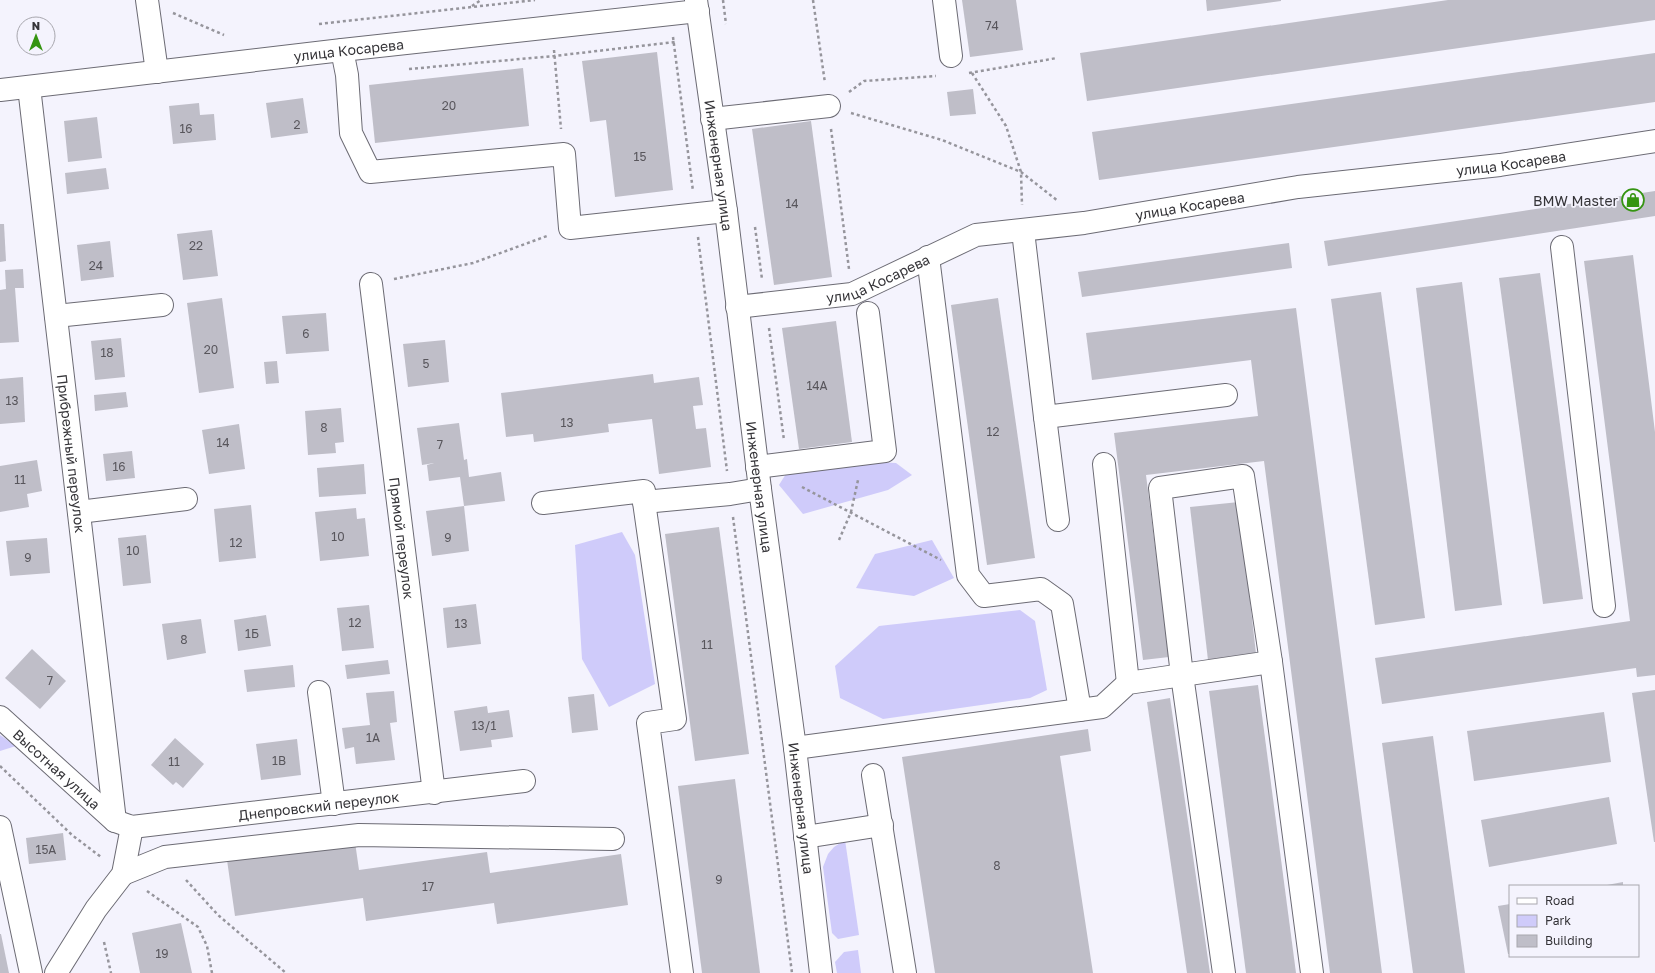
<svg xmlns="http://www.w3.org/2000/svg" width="1655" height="973" font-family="'Golos Text',sans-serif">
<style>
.green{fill:#cfcbfa}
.building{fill:#bfbec8}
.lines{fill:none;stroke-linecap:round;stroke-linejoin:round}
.minor-casing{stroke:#6c6b74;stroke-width:24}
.path{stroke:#96959c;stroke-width:2.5;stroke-dasharray:3 3;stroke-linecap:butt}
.minor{stroke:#fff;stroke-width:22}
.labels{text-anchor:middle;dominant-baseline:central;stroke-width:3.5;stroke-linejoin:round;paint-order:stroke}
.number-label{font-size:12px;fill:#58565c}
.street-label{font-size:14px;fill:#353438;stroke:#f4f3fd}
.poi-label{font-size:14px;fill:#353438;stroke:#f4f3fd;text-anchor:end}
</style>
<rect width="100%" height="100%" fill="#f4f3fd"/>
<g class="green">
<polygon points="796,458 896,463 912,475 888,490 803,514 779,485"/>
<polygon points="622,532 635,555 655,684 609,707 582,659 575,545"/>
<polygon points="932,540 954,578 914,596 856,588 875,554"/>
<polygon points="1020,610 1035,621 1047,690 1030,698 883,719 840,698 835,666 879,626"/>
<polygon points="0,735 16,746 0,751"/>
<polygon points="845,840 859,935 838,939 832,933 823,867 828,854 834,847"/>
<polygon points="858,950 861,973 837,973 835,962 844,952"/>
</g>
<g class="building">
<polygon points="962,0 1016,0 1023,50 970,57"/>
<polygon points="1206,0 1281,0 1281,1 1207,11"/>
<polygon points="1448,0 1655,0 1655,20 1087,101 1080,53"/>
<polygon points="657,52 673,190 615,197 606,120 590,122 582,61"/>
<polygon points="1655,53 1655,102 1099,180 1092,132"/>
<polygon points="523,68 529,126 375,143 369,85"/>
<polygon points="973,89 976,114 950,116 947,92"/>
<polygon points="303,98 308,133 271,138 266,103"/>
<polygon points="199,103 200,115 214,114 216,140 173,144 169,106"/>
<polygon points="97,117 102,158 68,162 64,121"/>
<polygon points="811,121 832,277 774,285 752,129"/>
<polygon points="106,168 109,189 67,194 65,173"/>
<polygon points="1655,191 1655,216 1328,266 1324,241"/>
<polygon points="0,224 4,224 6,261 0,262"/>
<polygon points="212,230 218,276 183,280 177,234"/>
<polygon points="110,241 114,277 81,281 77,245"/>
<polygon points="1289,243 1292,268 1082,297 1078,272"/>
<polygon points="1633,255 1655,432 1655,675 1637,677 1636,668 1382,704 1375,658 1630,621 1584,261"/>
<polygon points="23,269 24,288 15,288 19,342 0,343 0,290 6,289 5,270"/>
<polygon points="1540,273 1583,599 1543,604 1499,278"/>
<polygon points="1462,282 1502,605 1455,611 1416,288"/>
<polygon points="1381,292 1425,618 1375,625 1331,299"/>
<polygon points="222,298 234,388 199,393 187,303"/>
<polygon points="998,298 1035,558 987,565 951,305"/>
<polygon points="1296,308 1382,973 1330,973 1264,461 1146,475 1169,657 1143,660 1114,433 1258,416 1251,360 1092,380 1086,333"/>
<polygon points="326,313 329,351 286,354 282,316"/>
<polygon points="836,321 852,442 799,449 782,328"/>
<polygon points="121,338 125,377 95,380 91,341"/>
<polygon points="445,340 449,382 408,387 403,344"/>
<polygon points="277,361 279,383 266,384 264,362"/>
<polygon points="653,374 654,383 699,377 703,405 693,406 696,429 706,428 711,467 659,474 652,419 608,424 609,432 534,442 533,434 506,437 501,393"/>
<polygon points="23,377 25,422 0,424 0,379"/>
<polygon points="126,392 128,407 95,411 94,395"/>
<polygon points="341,408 344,442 335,443 336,453 308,455 305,411"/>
<polygon points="459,423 464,460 467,459 469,477 501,472 505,501 464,506 460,477 429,481 427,465 434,463 422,465 417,428"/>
<polygon points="239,424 245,469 209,474 202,430"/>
<polygon points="132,451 135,478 106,481 103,454"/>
<polygon points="37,460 42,491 27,494 29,507 0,512 0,466"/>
<polygon points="364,464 366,494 319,497 317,468"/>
<polygon points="1239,502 1256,654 1208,660 1190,507"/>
<polygon points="251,505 256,558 219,562 214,509"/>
<polygon points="464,506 469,551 432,556 426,511"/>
<polygon points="356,508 357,519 365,518 369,556 320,561 315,512"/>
<polygon points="719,527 749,754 695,761 665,534"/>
<polygon points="146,535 151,583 123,586 118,538"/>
<polygon points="47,538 50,573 10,576 6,541"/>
<polygon points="476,604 481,644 447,648 443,608"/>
<polygon points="369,605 374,648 342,651 337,608"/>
<polygon points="266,615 271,646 238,651 234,620"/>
<polygon points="201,619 206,653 167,660 162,624"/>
<polygon points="32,649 66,681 40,709 5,678"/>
<polygon points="388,660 390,674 347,679 345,665"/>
<polygon points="293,665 295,687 247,692 244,670"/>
<polygon points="1258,685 1296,973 1246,973 1209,691"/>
<polygon points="1655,690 1655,842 1654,842 1632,693"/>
<polygon points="394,691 397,722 390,723 395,760 356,764 354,747 345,749 342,728 370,725 366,693"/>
<polygon points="594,694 598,730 572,733 568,697"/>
<polygon points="1170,698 1210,973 1187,973 1147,702"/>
<polygon points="487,706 488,713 509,710 513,737 491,740 492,747 460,751 454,711"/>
<polygon points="1604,712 1611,762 1474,781 1467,731"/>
<polygon points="1088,729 1091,751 1060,756 1093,973 935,973 902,757"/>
<polygon points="1433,736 1465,973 1413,973 1382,743"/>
<polygon points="175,738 204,764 183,788 176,782 173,785 151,765"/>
<polygon points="297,739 301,775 261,780 256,744"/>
<polygon points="735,779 760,973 702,973 678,786"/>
<polygon points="1609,797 1617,844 1489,867 1481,820"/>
<polygon points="63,833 66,860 29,864 26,838"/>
<polygon points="355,842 359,870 487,852 490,873 621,854 628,905 497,924 494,903 366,921 363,898 235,916 227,860"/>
<polygon points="1623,882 1623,886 1607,886 1607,885"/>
<polygon points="1510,904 1510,954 1508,954 1498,906"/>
<polygon points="181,923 192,973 140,973 132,933"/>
<polygon points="0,934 1,934 9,973 0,973"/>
</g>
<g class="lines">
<g class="minor-casing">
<g id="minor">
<polyline points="147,0 157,72"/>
<path id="s1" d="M696 0 726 211 760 489 795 748 821 973"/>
<polyline points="944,0 951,56"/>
<polyline points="342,50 347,75 351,133 370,172 564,154 570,228 726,211"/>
<path id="s2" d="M29 87 115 821"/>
<path id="s3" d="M0 90 342 50 698 11"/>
<polyline points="712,119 829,106"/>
<polyline points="1023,231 1045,417 1226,395"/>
<polyline points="1562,247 1604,606"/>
<polyline points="928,257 968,575 984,596 1041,589 1062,604 1080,710"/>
<path id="s4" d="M371 284 434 793"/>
<path id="s5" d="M737 307 852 294 976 235 1084 223 1298 187 1500 165 1655 141"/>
<polyline points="56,316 162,305"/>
<polyline points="1045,417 1058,520"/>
<polyline points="1104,464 1128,683"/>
<polyline points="757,467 885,451 868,313"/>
<polyline points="644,502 675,719 648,723 682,973"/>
<polyline points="543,503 644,491 644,502 730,494 760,489"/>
<polyline points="79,512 186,499"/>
<polyline points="319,692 334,804"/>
<path id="s6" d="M0 717 115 821 132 827 524 781"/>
<polyline points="795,748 1102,707 1128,683 1271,662"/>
<polyline points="873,775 905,973"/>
<polyline points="0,827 31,973"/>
<polyline points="805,837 882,825"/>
<polyline points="123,874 165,857 359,835 613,839"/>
<polyline points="56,973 96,909 123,874 132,827"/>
<polyline points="1224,973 1182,675 1160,488 1243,476 1271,662 1312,973"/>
</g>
</g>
<g class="path">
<polyline points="723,0 726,24"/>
<polyline points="813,0 825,83"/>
<polyline points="472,6 481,0"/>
<polyline points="173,13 224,35"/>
<polyline points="319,24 535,0"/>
<polyline points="673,37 693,191"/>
<polyline points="554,50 561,129"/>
<polyline points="409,69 554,56 675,42"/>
<polyline points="969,73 1057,58"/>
<polyline points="972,73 1006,126 1021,172 1022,205"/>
<polyline points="849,92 864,81 936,76"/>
<polyline points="851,113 942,140 1021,172 1058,201"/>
<polyline points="831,129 849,269"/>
<polyline points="755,227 762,279"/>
<polyline points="698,237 727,471"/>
<polyline points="394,279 473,263 547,236"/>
<polyline points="769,328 784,440"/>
<polyline points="802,487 941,560"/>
<polyline points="733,517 792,973"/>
<polyline points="839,540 851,512 858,480"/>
<polyline points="0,766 72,835 101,857"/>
<polyline points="186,880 218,915 286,973"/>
<polyline points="147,891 198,927 207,946 212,973"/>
<polyline points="104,942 111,973"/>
</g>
<use href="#minor" class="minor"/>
</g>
<defs>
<g id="shop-ring" transform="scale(1.15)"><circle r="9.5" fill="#f4f3fd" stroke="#359411" stroke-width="1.5"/><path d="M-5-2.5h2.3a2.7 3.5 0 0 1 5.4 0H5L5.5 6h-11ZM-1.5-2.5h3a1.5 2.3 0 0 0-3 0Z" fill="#359411"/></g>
</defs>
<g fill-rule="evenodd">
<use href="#shop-ring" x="1633" y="200"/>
</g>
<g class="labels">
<g class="number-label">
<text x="992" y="25">74</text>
<text x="449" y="105">20</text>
<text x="297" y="124">2</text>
<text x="186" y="128">16</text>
<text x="640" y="156">15</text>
<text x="792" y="203">14</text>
<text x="196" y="245">22</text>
<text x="96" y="265">24</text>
<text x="306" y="333">6</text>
<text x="211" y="349">20</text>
<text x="107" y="352">18</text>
<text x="426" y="363">5</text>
<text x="817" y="385">14А</text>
<text x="12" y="400">13</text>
<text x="567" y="422">13</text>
<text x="324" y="427">8</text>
<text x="993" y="431">12</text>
<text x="223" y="442">14</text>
<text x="440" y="444">7</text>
<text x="119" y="466">16</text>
<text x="20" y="479">11</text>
<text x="338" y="536">10</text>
<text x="448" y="537">9</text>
<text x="236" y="542">12</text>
<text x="133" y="550">10</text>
<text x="28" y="557">9</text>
<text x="355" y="622">12</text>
<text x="461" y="623">13</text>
<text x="252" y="633">1Б</text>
<text x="184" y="639">8</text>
<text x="707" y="644">11</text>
<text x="50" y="680">7</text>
<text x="484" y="725">13/1</text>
<text x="373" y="737">1А</text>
<text x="279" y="760">1В</text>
<text x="174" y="761">11</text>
<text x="46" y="849">15А</text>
<text x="997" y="865">8</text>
<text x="719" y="879">9</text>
<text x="428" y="886">17</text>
<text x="162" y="953">19</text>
</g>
<g class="street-label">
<text stroke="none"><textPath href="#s3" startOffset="351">улица Косарева</textPath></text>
<text stroke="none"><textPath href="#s5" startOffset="793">улица Косарева</textPath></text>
<text stroke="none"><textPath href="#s1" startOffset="167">Инженерная улица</textPath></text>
<text stroke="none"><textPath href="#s5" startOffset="469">улица Косарева</textPath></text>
<text stroke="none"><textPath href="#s5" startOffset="145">улица Косарева</textPath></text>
<text stroke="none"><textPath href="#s2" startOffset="369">Прибрежный переулок</textPath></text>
<text stroke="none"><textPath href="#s1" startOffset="491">Инженерная улица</textPath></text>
<text stroke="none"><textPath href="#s4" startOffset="256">Прямой переулок</textPath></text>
<text stroke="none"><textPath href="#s6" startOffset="77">Высотная улица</textPath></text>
<text stroke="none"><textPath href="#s6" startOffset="361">Днепровский переулок</textPath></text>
<text stroke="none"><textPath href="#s1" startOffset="815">Инженерная улица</textPath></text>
</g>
<g class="poi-label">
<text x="1618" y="200">BMW Master</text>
</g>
</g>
<rect x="1509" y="885" width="130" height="72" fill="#f4f3fd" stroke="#a8a7ae"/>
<rect x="1517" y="898" width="20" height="6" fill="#ffffff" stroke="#a8a7ae"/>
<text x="1545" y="905" font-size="12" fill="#353438">Road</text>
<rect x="1517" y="915" width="20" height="12" fill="#cfcbfa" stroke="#a8a7ae"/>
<text x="1545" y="925" font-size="12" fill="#353438">Park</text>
<rect x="1517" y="935" width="20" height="12" fill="#bfbec8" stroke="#a8a7ae"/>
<text x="1545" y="945" font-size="12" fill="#353438">Building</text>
<g transform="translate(36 36)"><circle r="19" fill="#f4f3fd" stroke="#a8a7ae"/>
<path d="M0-3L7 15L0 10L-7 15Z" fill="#359411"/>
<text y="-6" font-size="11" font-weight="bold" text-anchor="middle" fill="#353438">N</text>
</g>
</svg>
